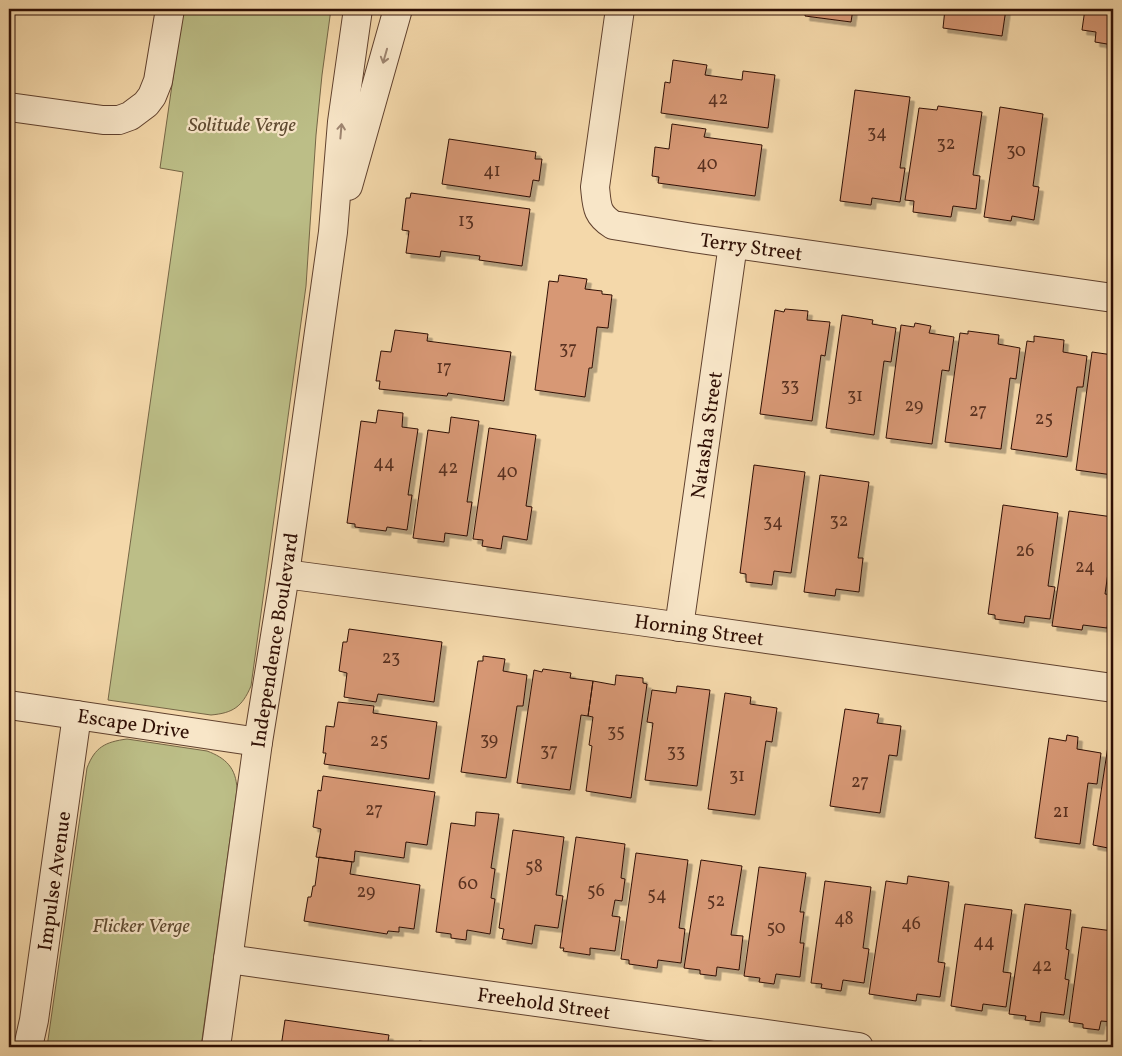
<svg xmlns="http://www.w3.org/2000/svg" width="1122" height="1056" font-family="Vollkorn,serif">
  <defs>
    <filter id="shadow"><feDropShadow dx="4.5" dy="4.5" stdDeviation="0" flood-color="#0004"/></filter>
  </defs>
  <rect width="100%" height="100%" fill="#f4d8aa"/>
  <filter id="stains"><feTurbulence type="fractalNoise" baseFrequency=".004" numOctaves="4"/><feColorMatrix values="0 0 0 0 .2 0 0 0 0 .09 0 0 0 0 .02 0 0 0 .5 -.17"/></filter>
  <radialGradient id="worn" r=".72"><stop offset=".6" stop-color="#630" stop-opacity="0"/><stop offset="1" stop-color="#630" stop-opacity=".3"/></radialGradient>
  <path fill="#bcbe87" stroke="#766646" d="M183,9H331L322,75L316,135L306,286L251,686C242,707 233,713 211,715L108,700L183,172L160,168Z
    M127,739L207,751C226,758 236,768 237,789L201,1047H47L87,768C95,747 105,742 127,739Z"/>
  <path fill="#d79874" stroke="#2f0f04" filter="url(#shadow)" d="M806,9H853L851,22L805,16Z
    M945,9H1006L1002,36L943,28Z
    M1085,9H1113V45L1095,42L1096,32L1082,30Z
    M673,60L707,65L705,75L742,80L743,71L775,75L768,128L661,113L665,82L670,83Z
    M855,90L910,97L900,168H905L900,202L872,198L871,205L840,201Z
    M938,106L982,112L973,175L980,176L976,209L953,206L951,217L913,212L914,201L905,200L919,108L937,110Z
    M1000,107L1043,114L1033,186L1039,187L1034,220L1012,216L1011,221L984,217Z
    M672,124L706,129L704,137L762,145L755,196L658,183L659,177L652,176L655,147L669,149Z
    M449,139L536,152L535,159H542L539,181L533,180L530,197L442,184Z
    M411,193L530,209L522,266L479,260L480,256L441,251L440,257L406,253L409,231L402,230L406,198H410Z
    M559,275L587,279L585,289L602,291V294L612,295L608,328L597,327L592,368H589L585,397L535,390L549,281L558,282Z
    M785,309L808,311L807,320L830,322L825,356L821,355L812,421L760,414L775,310L784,312Z
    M842,315L873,320L872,324L896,328L891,362L884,361L874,435L826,428Z
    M915,323L931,326L929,333L954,337L949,371L942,370L932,444L886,438L901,325L914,327Z
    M395,330L428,334L427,341L511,352L504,401L448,393L447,396L379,389L380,381H376L381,351L391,352Z
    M968,331L999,335L998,344L1020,348L1016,379L1010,378L1001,449L945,442L960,333L968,334Z
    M1034,336L1064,340L1063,352L1087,356L1083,387H1077L1067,457L1011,449L1027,341L1034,342Z
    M1092,352L1113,355V475L1076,470Z
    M378,410L403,413L402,427L418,429L408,495H412L407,530L387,527L386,531L355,527V524L347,523L361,421L376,423Z
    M451,417L479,421L467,502H472L467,536L445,533L444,542L413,538L428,430L449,433Z
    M489,428L536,435L526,506L532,507L527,540L503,536L501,549L482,546L483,540L473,539Z
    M754,465L805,472L791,573L774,571L772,585L746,582V574L740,573Z
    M820,475L869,482L858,558H863L859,592L836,589L835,596L804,592Z
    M1003,505L1058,513L1048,586L1055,587L1050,619L1025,616L1024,623L995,619V615L988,614Z
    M1069,511L1113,517V537L1105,594L1112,595L1107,628L1083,625L1082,630L1052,626Z
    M349,629L442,642L434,702L378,694L376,702L344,697L347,673L339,671L343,642H347Z
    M483,656L505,659L503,671L527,675L523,706H517L506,778L461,772L478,661H483Z
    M543,669L571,673L570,678L593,681L588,716L581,715L570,790L517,783L534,670L542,672Z
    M616,675L643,678V683L647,684L631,798L586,791L592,746L589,745L593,717L588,716L593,681L615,685Z
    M677,686L710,690L697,786L645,780L653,723L647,722L652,690L676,693Z
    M725,693L751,697L750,704L777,708L772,742L766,741L755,815L708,809Z
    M338,702L374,706L373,713L437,722L429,779L324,764L326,753H323L326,726L334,727Z
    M845,709L879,714L877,723L901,726L897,756L889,755L880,813L830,806Z
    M1067,735L1078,737L1077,749L1101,753L1097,784L1088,783L1080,844L1035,838L1049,738L1066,741Z
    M1108,746H1113V849L1093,845Z
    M323,776L435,792L427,845L406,842L404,858L355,851L354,862L316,857L321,829L313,827L318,790L321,791Z
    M476,812L499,814L491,868L495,869L491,898L495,899L490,934L467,930L466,940L451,938V934L436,932L451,823L475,826Z
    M513,830L564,837L556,895L563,896L558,928L535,925L532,944L502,939L504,929L499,928Z
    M576,837L625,844L621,878L625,879L622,901L615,900L612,916L620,917L615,951L590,948V955L563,951L564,948H560Z
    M636,853L688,860L679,928L685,929L681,963L658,960L657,968L629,964V960L621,959Z
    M319,857L352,862L350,874L420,885L414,929L399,927V932L388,931L387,934L304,921L308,897H311L313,886H315Z
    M701,860L742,866L731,935L743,936L739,970L717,967L716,976L700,974V970L684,968Z
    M759,867L806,873L800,912H804L800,943H804L800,977L776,974L774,984L759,982L760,978L744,976Z
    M908,876L949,882L938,962L945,963L940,997L917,994L916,1001L869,994L886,881L907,884Z
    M825,881L871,887L863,948L869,949L864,983L843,980L841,991L821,988L822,984L811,983Z
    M965,904L1012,910L1003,972L1011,973L1006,1007L983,1004L982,1011L951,1006Z
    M1025,904L1071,910L1066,949L1069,950L1065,979L1069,980L1064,1015L1041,1012L1040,1022L1025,1020L1026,1016L1009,1014Z
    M1082,927L1113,931V1022L1101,1021L1099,1030L1083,1028V1024L1069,1022Z
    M285,1020L389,1035L387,1047H281Z
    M419,1041L453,1045V1047H418Z"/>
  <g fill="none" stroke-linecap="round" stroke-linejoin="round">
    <g stroke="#60412e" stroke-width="30">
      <g id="minor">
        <path id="s1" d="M620,9L595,187C597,206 596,214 613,225L693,238L1113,298"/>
        <path d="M9,107L103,120H119L130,116L146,104L152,96L158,81L170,9"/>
        <path id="s2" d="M285,574L639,621L1113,688"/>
        <path id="s3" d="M679,627L733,244"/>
        <path id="s4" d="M9,705L258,742"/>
        <path id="s5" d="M228,959L859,1047"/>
        <path id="s6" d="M28,1047L34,1020L77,715"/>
      </g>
    </g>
    <g stroke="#60412e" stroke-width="30">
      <g id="tertiary">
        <path d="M348,186L398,9"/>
        <path id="s7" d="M216,1047L258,742L285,574L333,232L342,122L358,9"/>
      </g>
    </g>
    <use href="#minor" stroke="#f8e6c8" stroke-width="28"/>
    <use href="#tertiary" stroke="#f8e6c8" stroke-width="28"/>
  </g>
  <defs><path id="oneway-shaft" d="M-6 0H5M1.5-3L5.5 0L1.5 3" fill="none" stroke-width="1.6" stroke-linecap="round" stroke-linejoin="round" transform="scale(1.25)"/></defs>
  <g stroke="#9e8570">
    <use href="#oneway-shaft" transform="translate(385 56) rotate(106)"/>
    <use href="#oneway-shaft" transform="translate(341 131) rotate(-85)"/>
  </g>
  <g text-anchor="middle" stroke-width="4.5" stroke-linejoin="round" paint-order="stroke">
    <g font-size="18" fill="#593120">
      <text x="718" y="104">42</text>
      <text x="877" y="138">34</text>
      <text x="946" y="149">32</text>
      <text x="1016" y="156">30</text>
      <text x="707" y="169">40</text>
      <text x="492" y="176">41</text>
      <text x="466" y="226">13</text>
      <text x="568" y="354">37</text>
      <text x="444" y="373">17</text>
      <text x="790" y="391">33</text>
      <text x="855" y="401">31</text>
      <text x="914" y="411">29</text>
      <text x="978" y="416">27</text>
      <text x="1044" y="424">25</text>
      <text x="384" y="468">44</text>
      <text x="448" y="473">42</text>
      <text x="507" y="477">40</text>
      <text x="839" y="526">32</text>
      <text x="773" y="527">34</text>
      <text x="1025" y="556">26</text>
      <text x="1085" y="572">24</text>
      <text x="391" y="663">23</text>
      <text x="616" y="737">35</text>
      <text x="489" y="745">39</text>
      <text x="379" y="746">25</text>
      <text x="549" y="756">37</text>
      <text x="676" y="757">33</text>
      <text x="737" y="781">31</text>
      <text x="860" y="787">27</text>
      <text x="374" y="815">27</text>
      <text x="1061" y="817">21</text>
      <text x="534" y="872">58</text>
      <text x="468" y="889">60</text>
      <text x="596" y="896">56</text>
      <text x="366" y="897">29</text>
      <text x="657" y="900">54</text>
      <text x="716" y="906">52</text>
      <text x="844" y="924">48</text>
      <text x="911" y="929">46</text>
      <text x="776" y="933">50</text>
      <text x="984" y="947">44</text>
      <text x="1042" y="971">42</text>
    </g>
    <g font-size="20" font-style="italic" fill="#604c32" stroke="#f8e6c8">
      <text x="242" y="131">Solitude Verge</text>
      <text x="141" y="932">Flicker Verge</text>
    </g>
    <g font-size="20" fill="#2f0f04" stroke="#f8e6c8">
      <text dy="7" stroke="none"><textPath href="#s1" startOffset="364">Terry Street</textPath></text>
      <text dy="7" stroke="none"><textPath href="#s3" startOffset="194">Natasha Street</textPath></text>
      <text dy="7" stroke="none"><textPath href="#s2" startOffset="418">Horning Street</textPath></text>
      <text dy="7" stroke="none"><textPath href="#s7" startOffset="411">Independence Boulevard</textPath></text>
      <text dy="7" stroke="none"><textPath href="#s4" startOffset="126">Escape Drive</textPath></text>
      <text dy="7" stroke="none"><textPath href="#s6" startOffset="168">Impulse Avenue</textPath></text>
      <text dy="7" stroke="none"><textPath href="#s5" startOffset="319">Freehold Street</textPath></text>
    </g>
  </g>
  <rect width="1122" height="1056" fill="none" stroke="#f4d8aa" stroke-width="30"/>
  <rect x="10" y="10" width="1102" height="1036" fill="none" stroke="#2f0f04" stroke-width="2.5"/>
  <rect x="15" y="15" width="1092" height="1026" fill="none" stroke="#2f0f04"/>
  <rect width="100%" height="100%" filter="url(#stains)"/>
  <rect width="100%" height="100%" fill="url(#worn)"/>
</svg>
